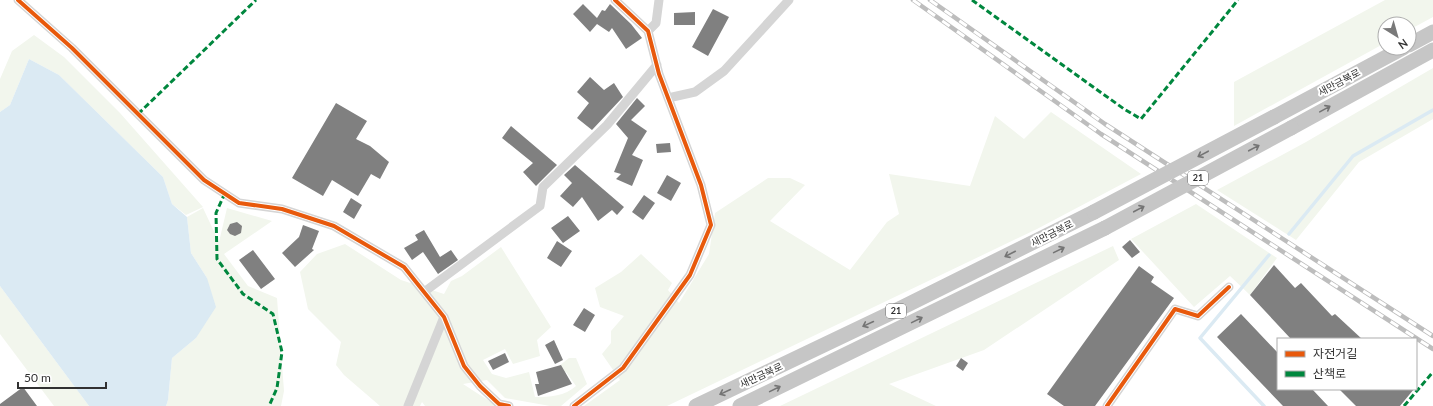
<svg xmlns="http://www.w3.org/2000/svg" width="1433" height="406" font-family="Lato,'Noto Sans KR',sans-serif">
  <rect width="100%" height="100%" fill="#fff"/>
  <path fill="#f2f6ed" d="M1385,0H1433V17L1409,30V24H1385V43L1234,126V82Z
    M34,35L64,57L120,113L203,207L186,215L172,204L163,177L59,75L29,59L10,105L0,112V79L12,51Z
    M1433,68V119L1359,162L1296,240L1217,190L1306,142Z
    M1051,112L1141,174L1037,229L667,406H584L620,380L602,354L611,343V331L624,316L600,307L595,288L621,272L641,254L672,283L668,290L679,303L709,254L715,213L768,178H790L805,185L770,221L850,270L887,222L899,214L889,174L970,186L995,116L1024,139Z
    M1196,204L1277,258L1250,295L1230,276L1194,307L1131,239Z
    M203,208L219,242L227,208L272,221L224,254L248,286L277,298L284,391L281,406H166L168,400L172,358L196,338L207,278L191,253L187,217Z
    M345,244L401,280L444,294L451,281L462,276L501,247L551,327L537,340L540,356L513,364L505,349L483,360L492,374L506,378L529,372L535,397C550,397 565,396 576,386L566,372L561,375L559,366L569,358H576L587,384L561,406H550L505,398L487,380L463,384L497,406H425L422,402L420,406H380L344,375L336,365L341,342L308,309L300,272L317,254Z
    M1113,246L1119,260L984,350L889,384L936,406H780Z
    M0,286L89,406H54L0,334Z"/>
  <path fill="#dbeaf3" d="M29,59L59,75L163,177L172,204L187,217L191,253L207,278L216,307L196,338L172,358L168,400L166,406H89L0,286V112L10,105Z"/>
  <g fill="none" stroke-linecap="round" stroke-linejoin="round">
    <path stroke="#dbeaf3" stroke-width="3.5" d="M1289,234L1353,156L1433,110
      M1264,406L1200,338L1269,255"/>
  </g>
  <path fill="#808080" d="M583,4L597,18L602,10L605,11L610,4L631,24L642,38L626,49L612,28L609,32L597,24L590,32L573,14Z
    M713,9L729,17L708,56L692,47Z
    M695,12V25H674V13Z
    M590,77L604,90L614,83L623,97L592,130L577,118L589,103L577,92Z
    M637,98L645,106L631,120L647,131L632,155L643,160L632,186L616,179L621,174L614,172L628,138L616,124Z
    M336,103L367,121L356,139L370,146L389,162L380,179L371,174L358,196L332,180L323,196L292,178Z
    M511,126L557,165L536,186L523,172L533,163L502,138Z
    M670,143L671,152L657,153L656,144Z
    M575,165L624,207L617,215L612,210L598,221L582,197L573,207L560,196L572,183L564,175Z
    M667,175L681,183L671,201L657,193Z
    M644,195L655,203L643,220L632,212Z
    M351,198L362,205L354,219L343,212Z
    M568,216L580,231L563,243L551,228Z
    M237,222L242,226L241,233L235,236L230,234L227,230L230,224Z
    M303,225L319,231L312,249L314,250L295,267L282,253L299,237Z
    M424,230L440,257L451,250L458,260L438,274L423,252L412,260L404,248L418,240L415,235Z
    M1130,240L1140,252L1132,258L1122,247Z
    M557,241L572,251L561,267L547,258Z
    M253,250L275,279L261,289L239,260Z
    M1274,265L1295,288L1301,283L1332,316L1335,314L1362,339H1291L1250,295Z
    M1139,266L1154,277L1151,282L1174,298L1095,406H1064L1047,394Z
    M584,308L595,315L585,332L573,325Z
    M1241,314L1278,353V389H1312L1328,406H1283L1217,337Z
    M554,340L563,360L555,364L545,345Z
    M505,353L509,362L493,370L488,361Z
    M961,358L968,363L963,371L956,366Z
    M561,365L572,384L538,396L535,384H539L536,372Z
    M23,387L37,406H0V404Z
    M1339,389H1414L1400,406H1356Z"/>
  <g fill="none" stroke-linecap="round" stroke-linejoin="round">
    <path stroke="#d5d5d5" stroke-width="9" d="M18,0L72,48L204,180L239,203L282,209L334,226L404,267L444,317L464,366L480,386L499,404L509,406
      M648,31L656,23L659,0
      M668,98L695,92L724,71L789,0
      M424,292L540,206L543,187L607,125L657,65
      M408,406L444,317
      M574,406L623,368L690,275L711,225L701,185L659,74L648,31L615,0
      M1107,406L1175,309L1198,316L1229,287"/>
    <path stroke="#c6c6c6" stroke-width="15" d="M1409,45L1433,32
      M1274,117L1403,48
      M1291,128L1433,50
      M696,406L893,312L1094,212
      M740,406L1105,228"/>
    <g stroke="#bdbdbd" stroke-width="4.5">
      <path id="rail" d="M913,0L1101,134L1433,349
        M930,0L1105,124L1433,336"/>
    </g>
    <use href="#rail" stroke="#fff" stroke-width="3" stroke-dasharray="9" stroke-linecap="butt"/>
    <path stroke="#c6c6c6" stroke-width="15" d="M1094,212L1274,117
      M1105,228L1291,128"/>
    <path stroke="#00873e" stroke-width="3" stroke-dasharray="6 3" stroke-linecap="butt" d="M972,0L1124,109L1141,119L1238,0
      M138,114L256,0
      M225,193L216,213L217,259L243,294L273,314L282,352L277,388L269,406
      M1404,406L1433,372"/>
    <g stroke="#fff" stroke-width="6">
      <path id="cycleway" d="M18,0L72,48L204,180L239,203L282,209L334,226L404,267L444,317L464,366L480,386L499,404L509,406
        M574,406L623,368L690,275L711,225L701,185L659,74L648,31L615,0
        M1107,406L1175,309L1198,316L1229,287"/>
    </g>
    <use href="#cycleway" stroke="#e8590c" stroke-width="4"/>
  </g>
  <defs><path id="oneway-shaft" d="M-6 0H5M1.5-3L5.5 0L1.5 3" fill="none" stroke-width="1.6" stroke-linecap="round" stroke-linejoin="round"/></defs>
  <g stroke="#747474">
    <use href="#oneway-shaft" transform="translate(1325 109) rotate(-29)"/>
    <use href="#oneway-shaft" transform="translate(1254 148) rotate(-28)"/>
    <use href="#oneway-shaft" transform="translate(1203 154) rotate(152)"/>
    <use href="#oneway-shaft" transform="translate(1139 209) rotate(-28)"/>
    <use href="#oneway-shaft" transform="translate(1059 250) rotate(-26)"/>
    <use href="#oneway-shaft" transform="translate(1010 254) rotate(153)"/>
    <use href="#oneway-shaft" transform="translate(917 320) rotate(-26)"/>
    <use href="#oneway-shaft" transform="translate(868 324) rotate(155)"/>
    <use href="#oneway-shaft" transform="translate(775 389) rotate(-26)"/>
    <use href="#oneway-shaft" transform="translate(725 392) rotate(155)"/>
  </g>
  <g text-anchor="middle" stroke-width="4" stroke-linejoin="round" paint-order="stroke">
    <g fill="#fff" stroke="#6f6f6f" stroke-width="1">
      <rect x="1188" y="171" width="20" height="14" rx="3"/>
      <rect x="886" y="304" width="20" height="14" rx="3"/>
    </g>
    <g font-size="9" font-weight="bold" fill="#313131">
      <text x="1198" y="181">21</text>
      <text x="896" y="314">21</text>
    </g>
    <g font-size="10" fill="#313131" stroke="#fff">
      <text transform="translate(1339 82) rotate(-28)" y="4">새만금북로</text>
      <text transform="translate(1052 233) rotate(-27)" y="4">새만금북로</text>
      <text transform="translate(761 375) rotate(-25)" y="4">새만금북로</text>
    </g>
  </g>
  <rect x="1277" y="338" width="140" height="52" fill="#ffffff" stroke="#adadad"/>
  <rect x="1285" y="351" width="20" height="6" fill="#e8590c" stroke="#adadad"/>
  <text x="1313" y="358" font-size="12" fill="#313131">자전거길</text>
  <rect x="1285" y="371" width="20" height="6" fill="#00873e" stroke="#adadad"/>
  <text x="1313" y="378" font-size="12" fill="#313131">산책로</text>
  <g transform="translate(1397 36) rotate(143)"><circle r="19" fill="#ffffff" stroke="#adadad"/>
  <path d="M0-3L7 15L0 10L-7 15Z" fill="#797979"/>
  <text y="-6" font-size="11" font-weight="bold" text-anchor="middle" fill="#313131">N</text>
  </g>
  <path d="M18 382v6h88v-6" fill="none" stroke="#313131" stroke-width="2"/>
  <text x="24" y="382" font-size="12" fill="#313131" stroke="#ffffff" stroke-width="3" paint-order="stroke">50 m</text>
</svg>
